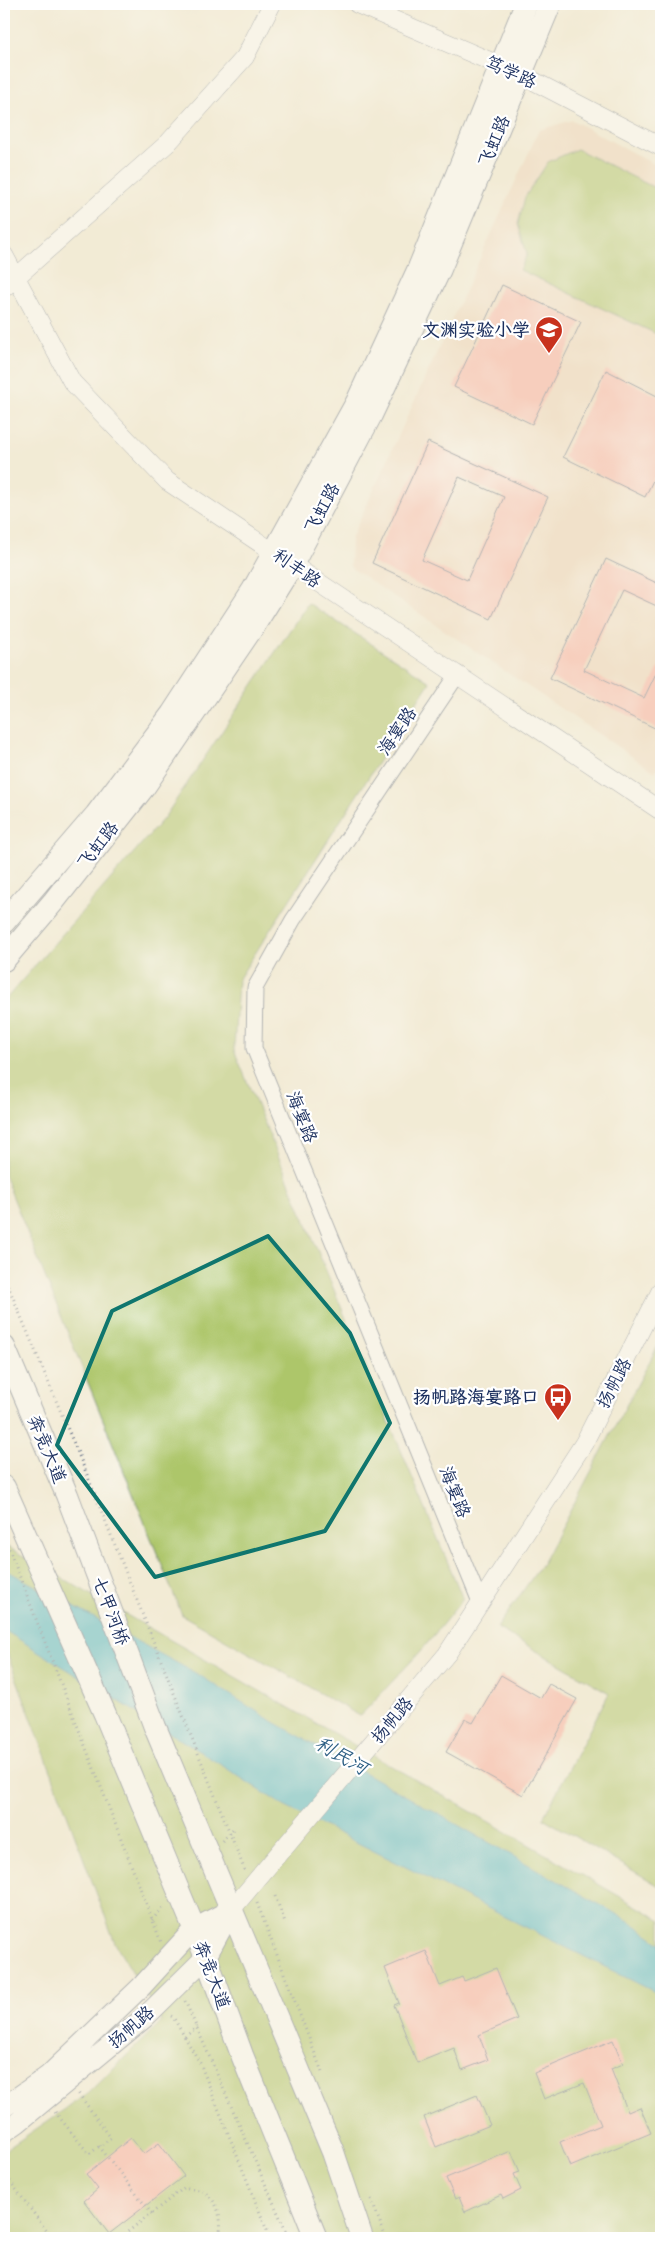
<svg xmlns="http://www.w3.org/2000/svg" width="665" height="2242" font-family="'Comic Neue','LXGW WenKai TC',sans-serif">
  <rect width="100%" height="100%" fill="#fff"/>
  <filter id="ink" filterUnits="userSpaceOnUse"><feTurbulence type="fractalNoise" baseFrequency=".02" numOctaves="2"/><feDisplacementMap in="SourceGraphic" scale="10" xChannelSelector="R" yChannelSelector="G"/><feConvolveMatrix kernelMatrix="1 2 1 2 8 2 1 2 1" color-interpolation-filters="sRGB"/></filter>
  <filter id="wash" filterUnits="userSpaceOnUse"><feTurbulence type="fractalNoise" baseFrequency=".0096" numOctaves="4" result="noise"/><feDisplacementMap in="SourceGraphic" scale="20" xChannelSelector="R" yChannelSelector="G"/><feGaussianBlur stdDeviation="1.12" result="paint"/><feColorMatrix in="noise" values="0 0 0 0 0 0 0 0 0 0 0 0 0 0 0 0 0 1.4 0 .05"/><feComposite in="paint" operator="in"/></filter>
  <g filter="url(#wash)">
    <rect width="100%" height="100%" fill="#f2ebd5"/>
    <path fill="#efd6bc" d="M572,120L661,168V761L655,772L350,567L351,539L539,130Z"/>
    <path fill="#adc66b" stroke="#647a64" d="M577,149L661,191V336L520,270L527,254L518,224L525,197L548,162Z
      M308,603L430,682L238,980L234,1050L463,1599L421,1651L360,1716L182,1615L4,1175V1001L164,818Z
      M661,1340V1887L543,1818L609,1693L497,1628L543,1562Z
      M4,1545L661,1920V2238H4V2151L87,2094L162,2021L115,1943L4,1645Z"/>
    <path fill="#4eb8cb" stroke="#347494" d="M4,1569L199,1675L267,1718L629,1921L661,1943V1995L284,1806L226,1768L4,1630Z"/>
    <g id="blocks">
      <path fill="#fcaca0" fill-rule="evenodd" d="M502,285L581,322L532,424L454,387Z
        M606,370L661,398V464L645,497L563,457Z
        M428,442L548,497L491,619L372,563ZM459,477L504,497L467,580L422,560Z
        M606,559L661,585V608L622,590L584,670L644,698L661,663V731L550,678Z
        M501,1675L541,1698L549,1684L577,1699L523,1795L446,1752L465,1719L473,1723Z
        M426,1951L440,1986L462,1977L464,1981L496,1968L517,2019L479,2035L488,2060L462,2070L454,2048L417,2063L394,2005L399,2003L385,1968Z
        M613,2040L623,2064L611,2069L628,2112L640,2107L651,2133L570,2167L560,2142L601,2125L584,2083L544,2099L534,2073Z
        M477,2095L490,2125L436,2147L424,2117Z
        M131,2138L144,2154L159,2143L184,2176L109,2234L84,2201L98,2189L86,2174Z
        M511,2151L520,2172L514,2174L521,2190L503,2199L501,2195L465,2212L459,2197L455,2199L446,2178Z"/>
    </g>
  </g>
  <g filter="url(#ink)">
    <use href="#blocks" fill-opacity="0" stroke="#667188" stroke-width="1"/>
    <g fill="none" stroke-linecap="round" stroke-linejoin="round">
      <g stroke="#667188" stroke-width="17">
        <path id="minor" d="M458,674L293,920L255,988L254,1048L480,1602"/>
      </g>
      <g stroke="#667188" stroke-width="19">
        <path id="tertiary" d="M357,4L522,75L661,147
          M4,255L72,382L167,481L661,811
          M4,288L168,143L245,57L272,4
          M232,1909L447,1654L584,1443L661,1290"/>
      </g>
      <g stroke="#667188" stroke-width="22">
        <path id="secondary" d="M4,2107L48,2076L141,1987L194,1929L232,1909
          M4,2132L17,2123L144,2018L206,1957L232,1909"/>
      </g>
      <g stroke="#667188" stroke-width="24">
        <path id="primary" d="M4,922L96,815L172,714L253,590L357,402L419,268L526,4
          M4,960L54,901L144,787L255,624L292,565L371,415L440,269L550,4
          M4,1347L67,1495L155,1727L333,2152L362,2238
          M4,1487L105,1714L206,1957L242,2055L316,2238"/>
      </g>
      <path stroke="#667188" stroke-width="3" stroke-dasharray="1 4" stroke-linecap="butt" d="M4,1276L85,1470L245,1871
        M7,1544L161,1942
        M222,1841L233,1829
        M275,1896L285,1922
        M257,1903L322,2072
        M152,1920L165,1905
        M185,2001L289,2238
        M171,2016L173,2017L200,2063L270,2238
        M185,2037L197,2027
        M55,2112L89,2154L111,2138L78,2093
        M99,2146L152,2214
        M4,2173L52,2238
        M371,2199L386,2238
        M120,2238L185,2187C190,2189 197,2189 202,2191C219,2200 223,2221 219,2238"/>
      <use href="#minor" stroke="#fff" stroke-width="15"/>
      <use href="#tertiary" stroke="#fff" stroke-width="18"/>
      <use href="#secondary" stroke="#fff" stroke-width="20"/>
      <use href="#primary" stroke="#fff" stroke-width="22"/>
    </g>
  </g>
  <path d="M0 0H665V2242H0ZM268,1236L350,1333L390,1423L325,1531L155,1577L57,1445L112,1311Z" fill="#f2ebd5" fill-opacity=".55" fill-rule="evenodd"/>
  <path fill="none" stroke="#0f766e" stroke-width="4" stroke-linejoin="round" d="M268,1236L350,1333L390,1423L325,1531L155,1577L57,1445L112,1311Z"/>
  <defs>
    <g id="school-pin" transform="scale(1.4375)"><path d="M0 17L-7.5 6A9.5 9.5 0 1 1 7.5 6Z" fill="#c8321e" stroke="#fff"/><path d="M0-5L7-2L0 1L-7-2ZM-4 1L0 2.5L4 1V4Q0 6-4 4Z" fill="#fff"/></g>
    <g id="bus-pin" transform="scale(1.4375)"><path d="M0 17L-7.5 6A9.5 9.5 0 1 1 7.5 6Z" fill="#c8321e" stroke="#fff"/><path d="M-5-6H5V4H4V6H2V4H-2V6H-4V4H-5ZM-3.5-4V0h7V-4ZM-3.5 1.2v1.5H-2V1.2ZM2 1.2v1.5H3.5V1.2Z" fill="#fff"/></g>
  </defs>
  <g fill-rule="evenodd">
    <use href="#school-pin" x="549" y="330"/>
    <use href="#bus-pin" x="558" y="1397"/>
  </g>
  <g text-anchor="middle" stroke-width="4.5" stroke-linejoin="round" paint-order="stroke">
    <g font-size="18" fill="#1b2f5e" stroke="#fff">
      <text transform="translate(511 72) rotate(24)" y="6">笃学路</text>
      <text transform="translate(494 141) rotate(-67)" y="6">飞虹路</text>
      <text transform="translate(322 508) rotate(-62)" y="6">飞虹路</text>
      <text transform="translate(297 568) rotate(35)" y="6">利丰路</text>
      <text transform="translate(397 731) rotate(-56)" y="6">海宴路</text>
      <text transform="translate(98 845) rotate(-52)" y="6">飞虹路</text>
      <text transform="translate(302 1117) rotate(68)" y="6">海宴路</text>
      <text transform="translate(614 1383) rotate(-63)" y="6">扬帆路</text>
      <text transform="translate(47 1449) rotate(67)" y="6">奔竞大道</text>
      <text transform="translate(455 1492) rotate(68)" y="6">海宴路</text>
      <text transform="translate(111 1611) rotate(69)" y="6">七甲河桥</text>
      <text transform="translate(392 1720) rotate(-50)" y="6">扬帆路</text>
      <text transform="translate(212 1975) rotate(69)" y="6">奔竞大道</text>
      <text transform="translate(131 2027) rotate(-41)" y="6">扬帆路</text>
    </g>
    <g font-size="18" font-weight="bold" fill="#1b2f5e" stroke="#fff" text-anchor="end">
      <text x="530" y="336">文渊实验小学</text>
      <text x="539" y="1403">扬帆路海宴路口</text>
    </g>
    <g font-size="19" font-style="italic" fill="#2d5f84" stroke="#fff">
      <text transform="translate(342 1755) rotate(30)" y="7">利民河</text>
    </g>
  </g>
  <rect width="665" height="2242" fill="none" stroke="#fff" stroke-width="20"/>
</svg>
